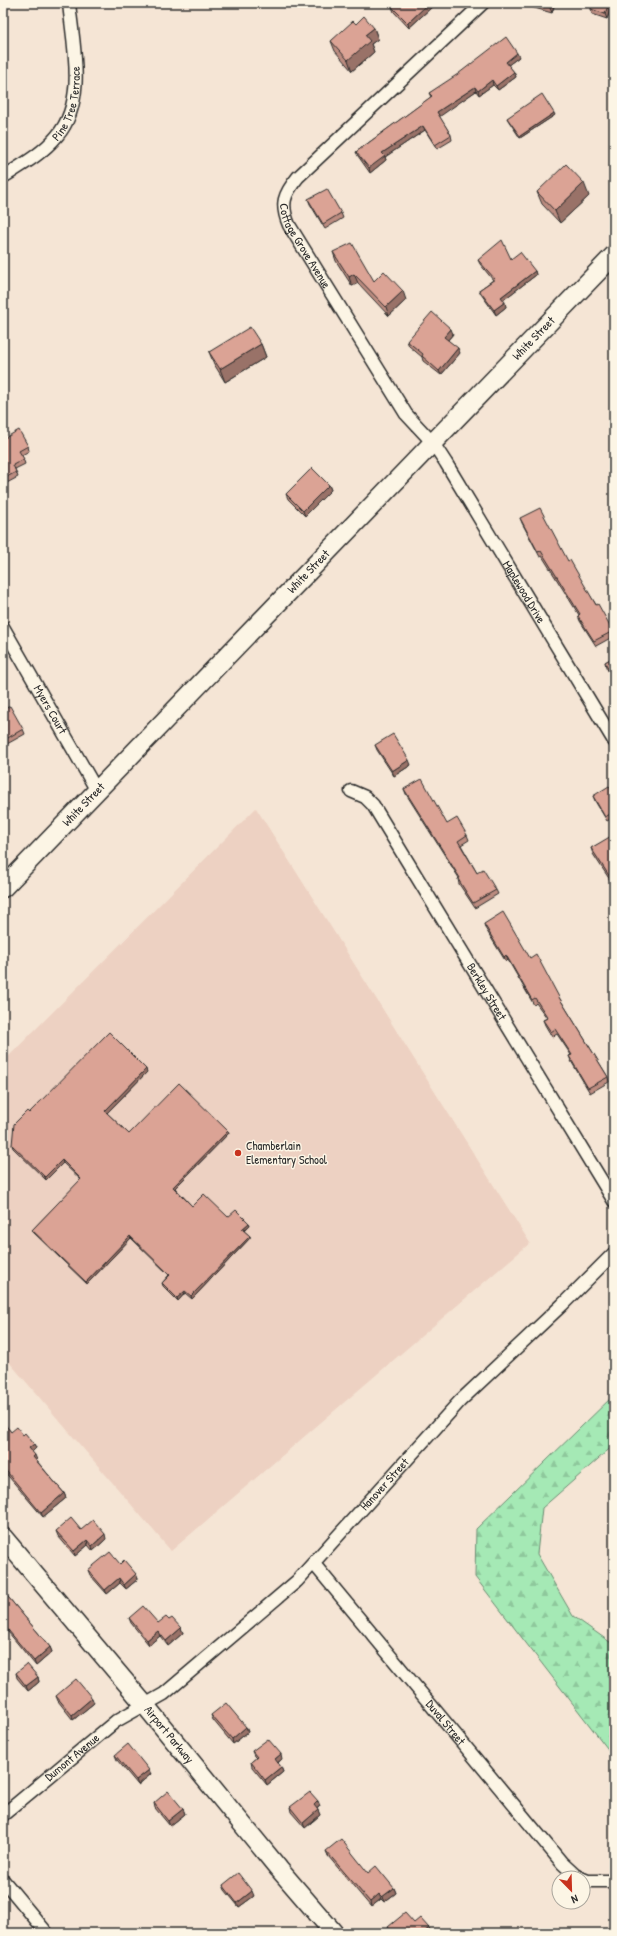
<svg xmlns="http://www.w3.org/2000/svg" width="617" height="1936" font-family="'Patrick Hand',sans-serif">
  <defs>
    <pattern id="forest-firs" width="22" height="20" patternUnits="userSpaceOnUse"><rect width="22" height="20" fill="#a5e9b5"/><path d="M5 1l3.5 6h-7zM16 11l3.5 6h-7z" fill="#8ec89c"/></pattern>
  </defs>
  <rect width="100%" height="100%" fill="#f5e5d5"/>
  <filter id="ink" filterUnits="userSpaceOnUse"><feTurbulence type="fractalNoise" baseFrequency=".025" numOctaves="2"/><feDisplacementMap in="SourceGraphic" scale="8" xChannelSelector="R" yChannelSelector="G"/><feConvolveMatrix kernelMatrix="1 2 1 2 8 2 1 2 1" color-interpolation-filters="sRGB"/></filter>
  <g filter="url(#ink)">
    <path fill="#edd1c2" d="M256,808L530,1243L171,1551L3,1355V1062Z"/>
    <path fill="url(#forest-firs)" stroke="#688a70" d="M614,1395V1445L542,1508L537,1554L573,1616L614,1645V1757L475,1577L476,1529Z"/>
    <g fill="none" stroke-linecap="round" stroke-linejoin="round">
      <g stroke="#2b2b2b" stroke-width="15">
        <g id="street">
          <path id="s1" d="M483,3L298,177C284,194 280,204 289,225L406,414L433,443L446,463L614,741"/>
          <path id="s2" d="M3,177C22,165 42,154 57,136C87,101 73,45 69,3"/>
          <path id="s3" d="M3,627L97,791"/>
          <path id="s4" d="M351,791L365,797L373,805L614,1201"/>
          <path id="s5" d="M314,1564L562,1863L575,1875L581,1878"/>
          <path id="s6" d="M3,1815L116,1721L164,1694L297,1581L460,1401L562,1305L614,1253"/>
          <path d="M583,1879L588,1881H614"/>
          <path d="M3,1880L47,1933"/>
        </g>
      </g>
      <g stroke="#2b2b2b" stroke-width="21">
        <g id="secondary">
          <path id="s7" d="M3,888L614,255"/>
          <path id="s8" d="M3,1537L144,1704L279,1869L334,1933"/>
        </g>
      </g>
      <use href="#street" stroke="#fcf5e5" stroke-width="12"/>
      <use href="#secondary" stroke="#fcf5e5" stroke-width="18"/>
    </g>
    <path fill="#bc8c80" stroke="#2b2b2b" d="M397,3H433L434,5L409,28L394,12L392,7Z
      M529,3H555L552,13L531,7Z
      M593,3H613L607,19L592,14L591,9Z
      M356,24L374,28L378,39L371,44L374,52L352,71L335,51L331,41Z
      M519,57L508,65L514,72L516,77L498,90L493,85L479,95L476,91L439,116L451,135L452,140L437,149L425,130L385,157L386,160L370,173L358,156L356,152L431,97L429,93Z
      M555,115L520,138L508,120L507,118Z
      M537,192L589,196L560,223L542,204Z
      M308,199L341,213L343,218L325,229L310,204Z
      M333,252L374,281L406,300L389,316L358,283L352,286L336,261Z
      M511,259L535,271L536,275L503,300L506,307L496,315L481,294L479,290L493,280L480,264L478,260Z
      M453,334L448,340L460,353L441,375L423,361L422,357L409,346L407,341Z
      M261,344L266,357L225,382L214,364L209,352Z
      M3,439L28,446L29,451L22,455L25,464L15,469L18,477L3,485V454L4,453L3,452Z
      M329,485L331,490L305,516L288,499L286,494Z
      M520,518L568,561L613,631L614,636L596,646L580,621L578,616L579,615L542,556L540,557L522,523Z
      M614,657V681L606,667L605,662Z
      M3,710L23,729L25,734L7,744L3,736Z
      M375,745L411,765L394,776L377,750Z
      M404,789L447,824L467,835L469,840L461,845L477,873L496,890L498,894L475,908L459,884L458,879L459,878L406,794Z
      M614,794V817L607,821L595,801L593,796Z
      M614,836V882L612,883L593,854L591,848Z
      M484,924L530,958L560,999L608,1077L609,1082L590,1093L571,1061L569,1056L571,1055L557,1034L552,1037L545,1025L543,1020L547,1018L536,1003L534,1005L508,960L506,962L485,928Z
      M147,1072L107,1113L129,1134L228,1131L229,1133L175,1188L192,1206L228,1217L249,1223L250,1225L244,1231L250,1236V1238L192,1299L185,1293L178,1301L163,1286L162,1283L169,1275L131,1238L87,1284L33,1232L32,1230L81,1180L63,1163L46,1180L13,1148L12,1145L29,1113Z
      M3,1422L11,1432L23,1435L34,1444L36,1448L32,1452L37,1460H36L64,1493L66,1498L43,1517L3,1470Z
      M81,1530L106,1539L93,1551L88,1545L75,1556L58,1536L56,1531Z
      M120,1564L136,1574L138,1579L126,1589L120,1583L107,1594L90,1575L88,1570Z
      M3,1591L50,1647L52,1652L36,1666L4,1627L3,1628Z
      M129,1618L158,1623L169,1620L181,1628L183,1633L168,1646L160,1636L149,1645L131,1623Z
      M16,1673L38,1677L39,1682L28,1691L17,1678Z
      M56,1696L94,1703L73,1720L58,1701Z
      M211,1715L246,1727L248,1732L233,1744L213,1720Z
      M252,1751L282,1759L278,1763L281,1767L283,1772L267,1785L252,1767L251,1762L256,1758L254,1756Z
      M115,1755L151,1774L138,1785L117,1760Z
      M154,1803L183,1809L185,1814L170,1826L155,1808Z
      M320,1806L317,1809L320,1815L305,1828L291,1812L290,1807Z
      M326,1851L368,1873L394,1888L396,1893L384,1902L381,1899L371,1907L328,1856Z
      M223,1885L254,1896L239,1907L225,1890Z
      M388,1927L429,1928L431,1933H391Z"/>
    <path fill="#997268" stroke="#2b2b2b" d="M429,3H433L434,5L409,28L408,23Z
      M548,3H555L552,13Z
      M609,3H613L607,19L605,14Z
      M374,28L378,39L371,44L374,52L352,71L348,60L365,35Z
      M517,53L519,57L507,66L506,62Z
      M514,72L516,77L498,90L496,86Z
      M492,80L493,85L479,95L478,91Z
      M475,87L476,91L439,117L437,112Z
      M554,113L555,115L520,138V136Z
      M423,126L425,130L385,157L386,160L370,173L369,168L382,153Z
      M584,183L589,196L560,223L555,211Z
      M535,271L536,275L502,301L501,297Z
      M354,274L358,283L352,286L349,277Z
      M403,291L406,300L389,316L386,307Z
      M505,302L506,307L496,315L494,310Z
      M451,329L453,334L446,342L444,337Z
      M261,344L266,357L225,382L220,369Z
      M458,348L460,353L441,375L439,371Z
      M329,485L331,490L305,516L303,511Z
      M409,760L411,765L394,776L392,771Z
      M614,875V882L612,883L610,877Z
      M506,955L508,960L506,962L504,957Z
      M146,1069L147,1072L106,1114L105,1111Z
      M228,1131L229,1133L174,1189L173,1187Z
      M62,1160L63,1163L46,1180L45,1177Z
      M249,1223L250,1225L243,1231L242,1229Z
      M130,1236L131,1238L87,1284L86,1282Z
      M250,1236V1238L192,1299L191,1296Z
      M185,1291V1293L178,1301L177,1298Z
      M34,1444L36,1448L31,1453L29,1448Z
      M35,1455L37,1460L34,1462L33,1457Z
      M64,1493L66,1498L43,1517L41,1513Z
      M105,1534L106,1539L93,1551L92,1546Z
      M87,1540L88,1545L75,1556L74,1551Z
      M136,1574L138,1579L126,1589L124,1585Z
      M119,1578L120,1583L107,1594L105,1590Z
      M181,1628L183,1633L168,1646L166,1641Z
      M158,1631L160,1636L149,1645L147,1640Z
      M50,1647L52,1652L36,1666L34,1661Z
      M38,1677L39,1682L28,1691L26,1686Z
      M92,1698L94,1703L73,1720L72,1715Z
      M246,1727L248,1732L233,1744L232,1739Z
      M281,1754L282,1759L276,1764L275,1759Z
      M281,1767L283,1772L267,1785L265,1780Z
      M149,1770L151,1774L138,1785L136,1780Z
      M318,1801L320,1806L315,1810L314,1805Z
      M183,1809L185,1814L170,1826L168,1821Z
      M318,1810L320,1815L305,1828L303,1823Z
      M394,1888L396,1893L384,1902L382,1897Z
      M252,1891L254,1896L239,1907L237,1903Z
      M379,1894L381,1899L371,1907L370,1902Z
      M429,1928L431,1933H423Z"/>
    <path fill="#dba395" stroke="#2b2b2b" d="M397,3H429L408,23L392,7Z
      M593,3H609L605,14L591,9Z
      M364,16L374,28L365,35L370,41L348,60L331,41L353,21L356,24Z
      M506,37L517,53L506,62L514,72L496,86L492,80L478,91L475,87L437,112L451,135L435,145L423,126L382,153L385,156L369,168L356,152L432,96L429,93L458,74Z
      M542,94L554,113L520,136L507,118Z
      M566,164L584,183L555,211L537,192Z
      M327,189L341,213L323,224L308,199Z
      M502,240L511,259L520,252L535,271L501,297L505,302L494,310L479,290L495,279L478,260Z
      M352,243L374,281L384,271L403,291L386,307L354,274L349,277L333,252Z
      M432,312L451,329L444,337L458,348L439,371L422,356L423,354L407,341Z
      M250,327L261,344L220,369L209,352Z
      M19,430L28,446L19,451L24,459L13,465L16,472L3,479V454L4,453L3,451V439Z
      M312,468L329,485L303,511L286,494Z
      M540,508L568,561L570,560L596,605L598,604L613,631L594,641L578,616L580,614L541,551L538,552L520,518Z
      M614,657V680L605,662Z
      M10,706L23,729L6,739L3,734V710Z
      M393,734L409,760L392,771L375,745Z
      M422,779L447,824L457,818L467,835L458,841L477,873L483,869L496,890L473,903L458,879L460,878L404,789Z
      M609,786L614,794V812L605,817L593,796Z
      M613,835L614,836V875L610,877L591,848Z
      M503,912L530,958L536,954L560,999L608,1077L588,1088L569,1056L572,1055L555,1029L551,1032L543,1020L548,1018L535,998L532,1000L506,955L504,957L484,924Z
      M109,1032L146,1069L105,1111L129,1134L179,1083L228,1131L173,1187L192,1206L204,1194L228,1217L236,1210L249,1223L242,1229L250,1236L191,1296L185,1291L177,1298L162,1283L170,1275L130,1236L86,1282L32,1230L81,1179L62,1160L45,1177L12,1145L14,1124L27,1111L29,1113Z
      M3,1422L11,1432L17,1427L23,1435L25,1433L34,1444L29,1448L35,1455L33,1457L64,1493L41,1513L3,1467Z
      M71,1518L81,1530L93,1520L105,1534L92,1546L87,1540L74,1551L56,1531Z
      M110,1552L120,1564L124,1560L136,1574L124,1585L119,1578L105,1590L88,1570Z
      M3,1591L50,1647L34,1661L3,1624Z
      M143,1606L158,1623L166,1617L169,1620L172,1618L181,1628L166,1641L158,1631L147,1640L129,1618Z
      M27,1664L38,1677L26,1686L16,1673Z
      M76,1679L92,1698L72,1715L56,1696Z
      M226,1703L246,1727L232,1739L211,1715Z
      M268,1739L281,1754L275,1759L281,1767L265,1780L251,1762L257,1757L252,1751Z
      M128,1744L149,1770L136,1780L115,1755Z
      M168,1791L183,1809L168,1821L154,1803Z
      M310,1792L318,1801L314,1805L318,1810L303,1823L290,1807Z
      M341,1839L368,1873L376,1866L394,1888L382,1897L379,1894L370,1902L326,1851Z
      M238,1873L252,1891L237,1903L223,1885Z
      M405,1913L414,1923L420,1918L429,1928L423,1933H393L388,1927Z"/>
  </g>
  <circle fill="#c8321e" stroke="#fcf5e5" stroke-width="1.5" cx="238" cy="1153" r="4"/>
  <g text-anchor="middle" stroke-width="3" stroke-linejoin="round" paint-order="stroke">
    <g font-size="12" fill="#2b2b2b" stroke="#fcf5e5">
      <text dy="4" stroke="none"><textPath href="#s2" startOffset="103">Pine Tree Terrace</textPath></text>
      <text dy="4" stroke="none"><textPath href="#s1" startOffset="332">Cottage Grove Avenue</textPath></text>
      <text dy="4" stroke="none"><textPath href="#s7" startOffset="764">White Street</textPath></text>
      <text dy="4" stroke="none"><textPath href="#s7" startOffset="440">White Street</textPath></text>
      <text dy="4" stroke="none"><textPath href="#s1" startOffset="743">Maplewood Drive</textPath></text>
      <text dy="4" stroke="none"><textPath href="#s3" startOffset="95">Myers Court</textPath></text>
      <text dy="4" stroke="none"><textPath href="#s7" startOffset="116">White Street</textPath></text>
      <text dy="4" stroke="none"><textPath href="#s4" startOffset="245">Berkley Street</textPath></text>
      <text dy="4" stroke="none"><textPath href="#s6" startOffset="507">Hanover Street</textPath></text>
      <text dy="4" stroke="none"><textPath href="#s5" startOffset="206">Duval Street</textPath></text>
      <text dy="4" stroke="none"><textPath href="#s8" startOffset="258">Airport Parkway</textPath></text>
      <text dy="4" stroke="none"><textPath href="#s6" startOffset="90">Dumont Avenue</textPath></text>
    </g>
    <g font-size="12" fill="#2b2b2b" stroke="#fcf5e5" text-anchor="start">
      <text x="246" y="1150">Chamberlain<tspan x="246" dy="14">Elementary School</tspan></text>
    </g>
  </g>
  <rect width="617" height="1936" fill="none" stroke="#fcf5e5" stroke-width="16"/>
  <rect x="8" y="8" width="601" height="1920" fill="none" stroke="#2b2b2b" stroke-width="1.5" filter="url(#ink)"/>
  <g transform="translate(571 1890) rotate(157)"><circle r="19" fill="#fcf5e5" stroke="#a8a49b"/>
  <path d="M0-3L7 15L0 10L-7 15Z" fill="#c8321e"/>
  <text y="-6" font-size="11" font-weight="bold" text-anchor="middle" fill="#2b2b2b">N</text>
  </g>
</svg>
